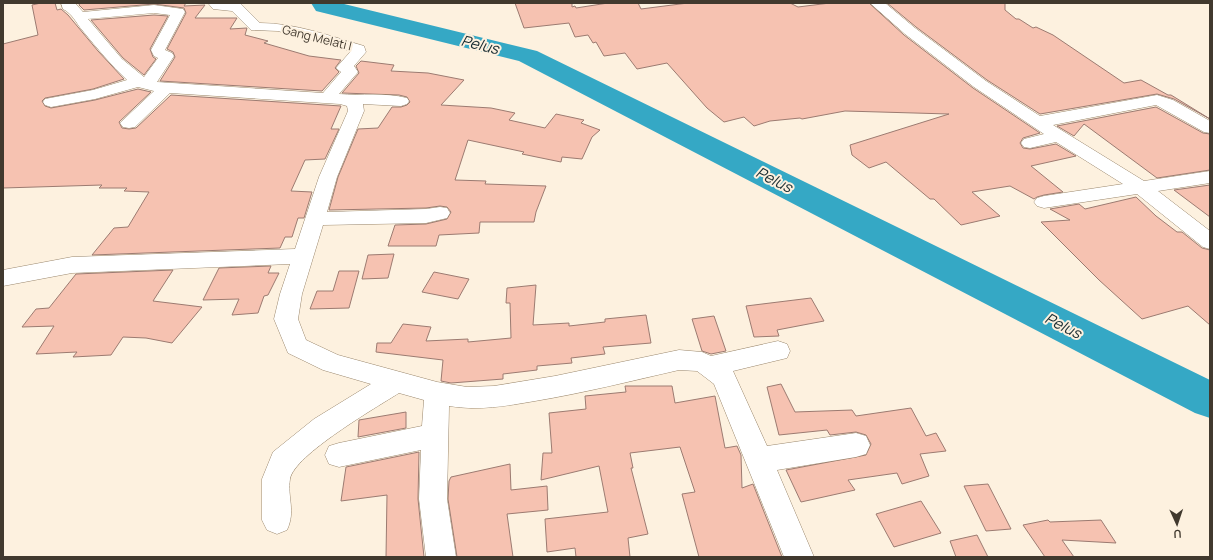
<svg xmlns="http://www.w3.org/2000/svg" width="1213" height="560" font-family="Manrope,sans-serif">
  <rect width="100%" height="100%" fill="#fdf1df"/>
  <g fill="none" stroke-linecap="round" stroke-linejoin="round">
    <path fill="#35a8c5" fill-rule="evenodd" d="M311,3H340L537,51L1210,380V418L1195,413L519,61L316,11Z"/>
  </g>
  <path fill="#f6c2b1" stroke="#9c7b71" d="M41,3H55L57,10L61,9L68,15L98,51L124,79L93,89L45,98L42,101L45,106L51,108L95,100L138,89L151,92L119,122L122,128L129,129L136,128L171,95L341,106L331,129H339L325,159L305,160L291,191L312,192L304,218H298L292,237H285L280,248L92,255L114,228L128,227L149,192L124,191L127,188H99L102,185L3,188V44L38,35L32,5Z
    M80,3H186L184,6L205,5L195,18H237L230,29L247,28L245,35L268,41L264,43L309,56L341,60L335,68L339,72L322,91L160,81L175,57L173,52L167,49L186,13L184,8L154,4L84,10L79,5Z
    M515,3H572V7L575,6L576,8L608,3H638L641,9L688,3H790L798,7L830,3H869L904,35L973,88L1040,133L1023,138L1020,143L1023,148L1030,149L1056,144L1076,156L1031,166L1063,192L1044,195L1037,197L1034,199L1010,186L972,192L1000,216L961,225L934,199H930L886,162L869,168L852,155L850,145L949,114L845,111L802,119L800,118L770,121L754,126L744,117L724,122L707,108L667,63L637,69L625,53L604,56L596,42L593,43L588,35L575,37L569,23L524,28Z
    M887,3H1005V10L1016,19H1019L1033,28L1036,27L1053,35L1124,83L1141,80L1168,95H1171L1210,119L1174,99L1157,94L1040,114L987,80L916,27Z
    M154,15L168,16L150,49L153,57L156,59L144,75L123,58L91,20Z
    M361,61L394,65L391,71L428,73L464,80L441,105L491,108L515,113L509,120L545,128L556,114L584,120L581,123L600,130L592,137L582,159L562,157L561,162L522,154L524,152L468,140L455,180L486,181L485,184L546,186L536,212L534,222H480L479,233L439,235L436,246H388L395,225L426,224L447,219L451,212L447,207L440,206L426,208L329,210L338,177L358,129L378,128L392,107H401L407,105L410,102L407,97L399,95L342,93L359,73L356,66Z
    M1156,107L1203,133L1210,134V170L1157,178L1084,124L1074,136L1057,126Z
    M1210,185V217L1174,190Z
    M1136,197L1156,216L1177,232H1182L1202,248L1210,250V325L1188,306L1142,319L1099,280L1041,222L1070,220L1050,209L1079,204L1085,209Z
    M394,254L388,278L362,279L368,255Z
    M271,266L268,273H279L268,295L264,296L258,313L232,315L239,299L203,300L219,268Z
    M173,270L153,301L202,307L172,343L146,338L123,337L111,355L73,357L77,352L36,354L54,326L22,327L36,309L49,308L76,274Z
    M339,271H359L349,308L310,309L317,291H333Z
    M434,272L469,279L458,299L422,292Z
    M536,285L533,325L569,323V326L605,322V319L646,315L651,343L603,347L605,354L571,358L572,363L537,366V370L503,374V379L451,383L441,381L443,360L376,352L377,343H391L403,324L431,327L426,341L468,339V342L511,338L510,303H506L507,288Z
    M811,298L824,321L777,330L779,336L754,337L746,306Z
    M714,316L726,351L711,354L702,351L692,319Z
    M781,384L795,412L852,410L856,416L911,408L926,436L936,433L946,451L920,454L929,476L902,484L897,473L848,480L855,490L801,502L786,470L866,455L871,444L866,435L856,432L830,435L827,430L779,435L767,387Z
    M625,386H672L675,403L715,396L725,448L737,446L741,455L742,488L753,484L782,557H699L682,494L695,492L680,447L630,453L633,468H631L648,534L628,538L630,557H576L575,548L547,552L545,519L608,512L599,466L541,480L543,453H552L549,413L586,409L585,396L626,392Z
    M406,412V428L358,437L359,420Z
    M419,452L418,499L424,557H386L387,495L341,501L346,467Z
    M510,464L511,490L547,486L548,510L507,514L513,557H457L448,499L449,481L451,477Z
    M988,484L1011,529L986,531L964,486Z
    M921,501L941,533L894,547L876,514Z
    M1048,520L1050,522L1101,520L1116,543L1062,540L1074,557H1045L1023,525Z
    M977,535L988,557H956L950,541Z"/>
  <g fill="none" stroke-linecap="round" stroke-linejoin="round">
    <g stroke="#9b886e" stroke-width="1">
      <path id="minor" d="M61,3H75L83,12L154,5L183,9L185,12L165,50L172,53L174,56L157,82L323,93L341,72L336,68L351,51L278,31L251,30L232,11L213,9L208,3L241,4L260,23C295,23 330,36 364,46L366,52L354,66L358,72L339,94C362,96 384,92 407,98L409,101L407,104L401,106L363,104L364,111L337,177L327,212L426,209L440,207L447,208L450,213L447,218L426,223L323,225L302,294L298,319L306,340L338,355L437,382L467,387L494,386L555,376L679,350L702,352L711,356L778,341L787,344L790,351L787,358L733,371L767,446L856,433L866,436L870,445L866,454L856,457L777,470L814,557H784L714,384L697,371L679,370C631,381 583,393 535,401C506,406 479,411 449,406L447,499L456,557H426L419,499L421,450L339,467L329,464L325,455L329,446L339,443L422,426L424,400L399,393C377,407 294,455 290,479C287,497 296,511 287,530L277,534L267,530L262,520V479L273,452L314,419L371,384L323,370L288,353L274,319L280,294L290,264L72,273L3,286V270L72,257L295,249L319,177L348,111L347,106L340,104L170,93L135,127L129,128L123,127L120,123L154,91L138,87L95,99L51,107L45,105L43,102L45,99L93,90L127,80C111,65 97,48 83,31C76,23 73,14 63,9ZM154,13L170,15L151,50L154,56L158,58L144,77L122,59L88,19Z
        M870,3H885L915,28L986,81L1040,116L1157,95L1173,100L1210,121V133L1204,132L1156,105L1053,125L1144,181L1210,171V183L1158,191L1210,231V249L1203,247L1137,194L1044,208L1037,206L1034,202L1037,198L1044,196L1123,184L1056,142L1030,148L1024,147L1021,143L1024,139L1044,134L974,87L905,34Z"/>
    </g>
    <use href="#minor" fill="#fff" fill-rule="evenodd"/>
  </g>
  <g text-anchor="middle" stroke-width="4" stroke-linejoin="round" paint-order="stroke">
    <g font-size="12" fill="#41392e" stroke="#fdf1df">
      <text transform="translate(317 38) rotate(14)" y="4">Gang Melati I</text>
    </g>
    <g font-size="15" font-style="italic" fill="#192c32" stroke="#fdf1df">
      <text transform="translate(480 45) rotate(14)" y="5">Pelus</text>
      <text transform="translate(774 180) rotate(27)" y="5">Pelus</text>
      <text transform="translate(1063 326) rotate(27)" y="5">Pelus</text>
    </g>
  </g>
  <rect width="1213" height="560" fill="none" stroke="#41392e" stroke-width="8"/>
  <g transform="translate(1177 524) rotate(177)" stroke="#fdf1df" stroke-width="3" paint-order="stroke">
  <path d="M0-3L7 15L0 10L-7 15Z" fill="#41392e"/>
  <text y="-6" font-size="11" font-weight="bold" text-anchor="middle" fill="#41392e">U</text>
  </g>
</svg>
